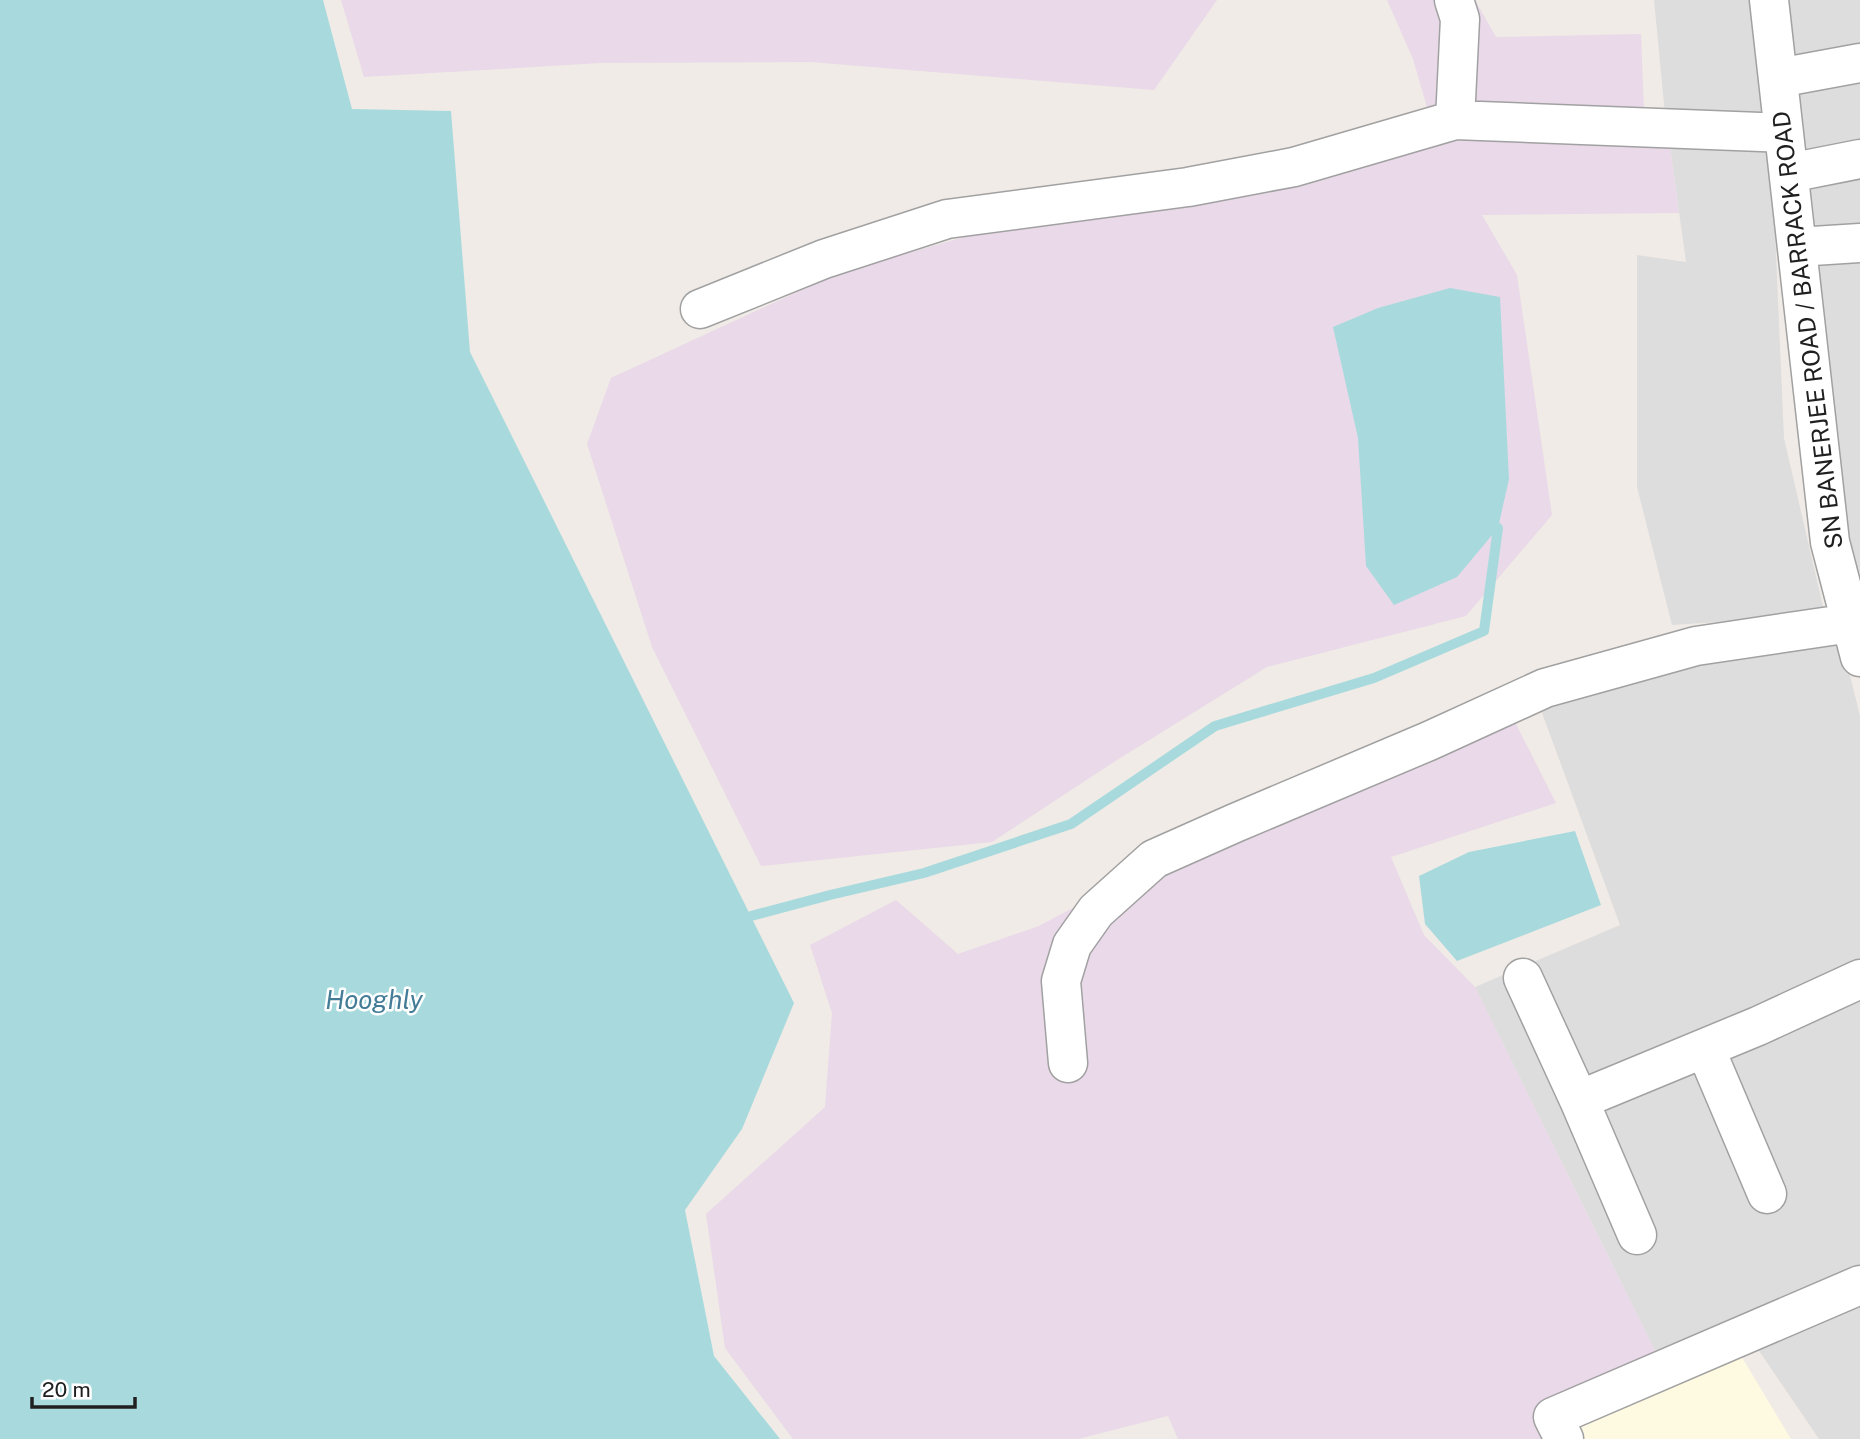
<svg xmlns="http://www.w3.org/2000/svg" width="1860" height="1439" font-family="'Public Sans',sans-serif">
  <rect width="100%" height="100%" fill="#f0ebe6"/>
  <path fill="#dedddd" d="M1654,0H1754L1774,208L1784,438L1825,615L1672,625L1637,487V255L1686,262L1664,104Z
    M1781,0H1860V146L1799,159Z
    M1860,169V603L1823,364L1802,181Z
    M1840,635L1860,716V1272L1658,1357L1475,987L1620,925L1538,702L1699,654Z
    M1860,1300V1439H1819L1751,1339Z"/>
  <path fill="#e9d9e9" d="M341,0H1217L1154,90L811,62L601,63L364,77Z
    M1387,0H1475L1496,37L1641,34L1644,110L1427,107L1413,59Z
    M1452,139H1669L1679,213L1482,215L1517,275L1552,515L1466,616L1267,667L1117,760L992,842L761,866L652,647L587,444L611,378L838,273L1003,226Z
    M1514,720L1556,803L1391,857L1424,935L1475,987L1658,1357L1552,1439H1178L1168,1416L1078,1439H793L725,1348L706,1214L825,1107L832,1013L810,945L896,900L958,954L1039,926L1174,854Z"/>
  <path fill="#fef9e1" d="M1740,1354L1791,1439H1578L1573,1423Z"/>
  <path fill="#a8dadd" d="M0,0H323L352,109L451,111L470,352L794,1003L742,1129L685,1210L714,1356L780,1439H0Z
    M1450,288L1500,297L1509,479L1498,528L1457,577L1394,605L1366,566L1358,438L1333,327L1378,308Z
    M1575,831L1601,905L1457,961L1425,924L1419,876L1469,852Z"/>
  <g fill="none" stroke-linecap="round" stroke-linejoin="round">
    <path stroke="#a8dadd" stroke-width="10" d="M751,916L830,895L924,873L1071,824L1215,726L1374,678L1484,631L1498,528"/>
    <g stroke="#a1a1a1" stroke-width="41">
      <path id="minor" d="M1454,0L1460,19L1455,120
        M1769,0L1830,542L1860,657
        M1778,78L1860,63
        M1789,173L1860,159
        M1797,247L1860,243
        M700,309L824,259L947,219L1188,187L1294,167L1455,120L1784,133
        M1523,978L1579,1100L1637,1235
        M1705,1048L1767,1194
        M1068,1063L1061,981L1072,945L1096,911L1154,859L1235,823L1429,741L1545,688L1696,646L1851,623
        M1579,1100L1758,1026L1860,979
        M1564,1439L1553,1417L1860,1285"/>
    </g>
    <use href="#minor" stroke="#fff" stroke-width="38"/>
  </g>
  <g text-anchor="middle" stroke-width="5" stroke-linejoin="round" paint-order="stroke">
    <g font-size="24" fill="#202020" stroke="#fff">
      <text transform="translate(1808 330) rotate(-97)" y="8">SN BANERJEE ROAD / BARRACK ROAD</text>
    </g>
    <g font-size="26" font-style="italic" fill="#447c97" stroke="#fff">
      <text x="374" y="1009">Hooghly</text>
    </g>
  </g>
  <path d="M32 1397v10h103v-10" fill="none" stroke="#202020" stroke-width="3.5"/>
  <text x="42" y="1397" font-size="21" fill="#202020" stroke="#ffffff" stroke-width="5" paint-order="stroke">20 m</text>
</svg>
